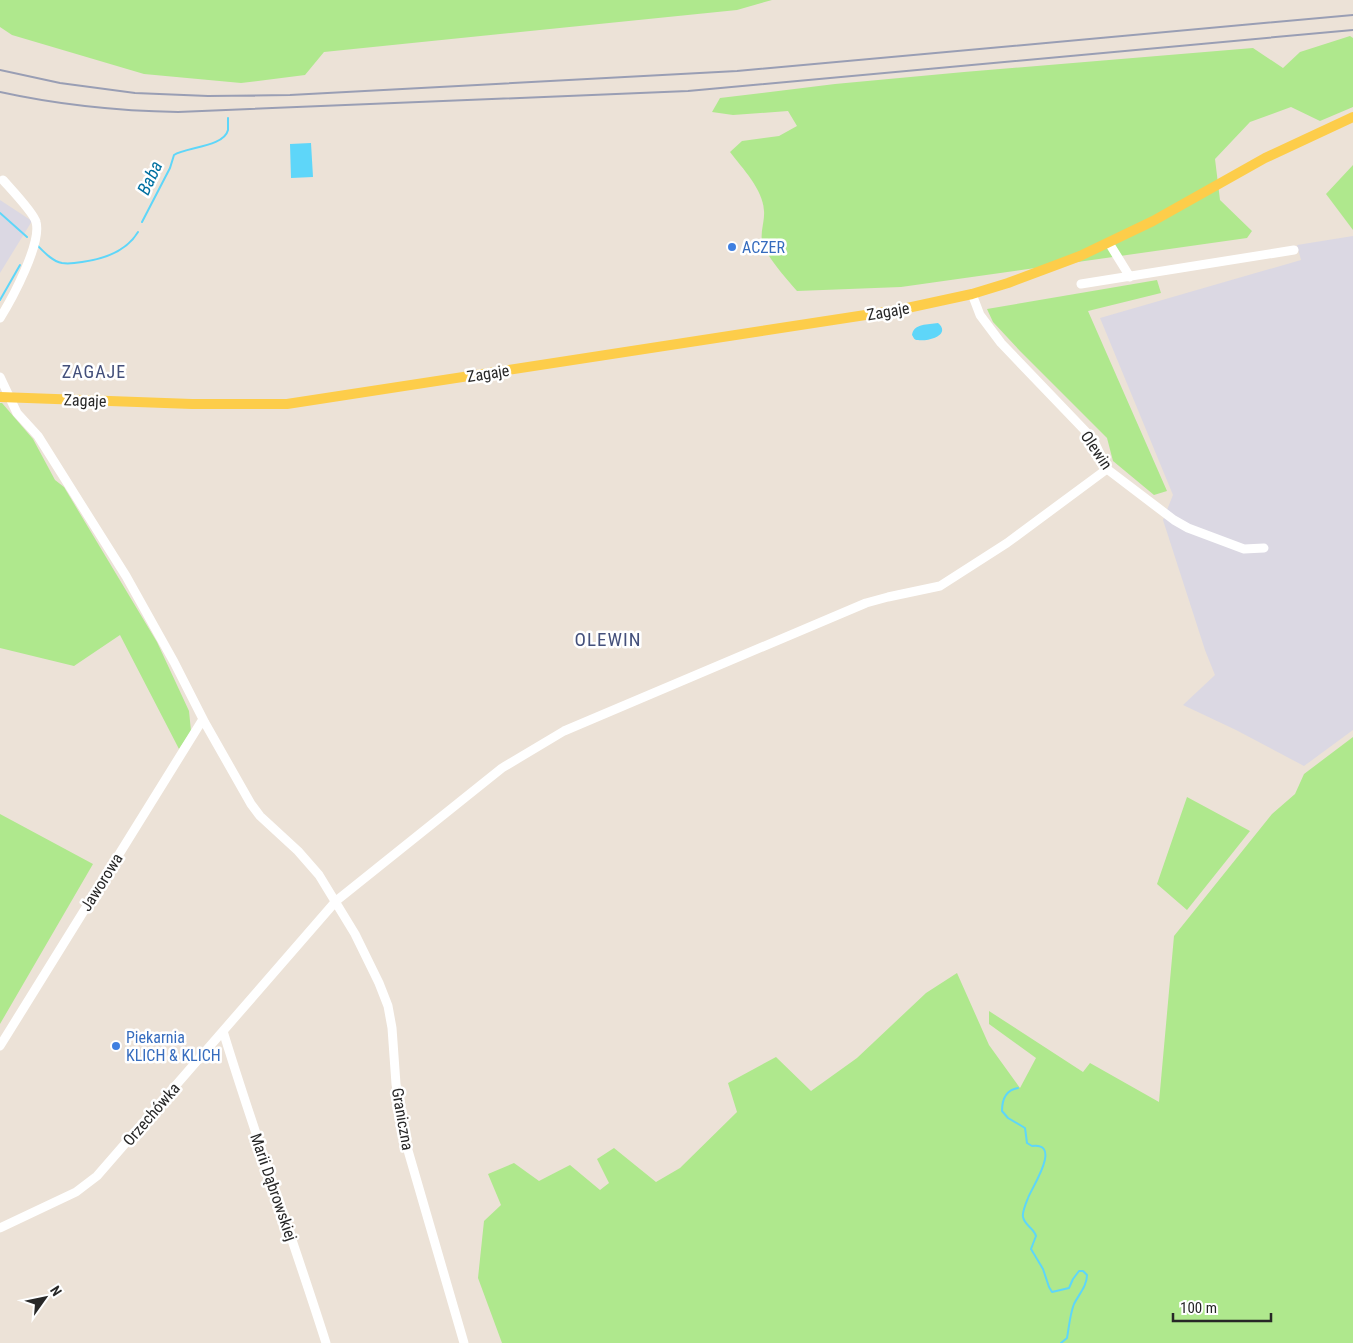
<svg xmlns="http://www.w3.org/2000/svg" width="1353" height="1343" font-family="'Roboto Condensed',sans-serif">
  <rect width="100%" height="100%" fill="#ece2d7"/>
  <path fill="#dbd8e3" d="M0,200L32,221L0,273Z
    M1353,236V730L1304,766L1236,730L1183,705L1215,675L1205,650L1163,520L1173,495L1100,318L1301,260L1297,245Z"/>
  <path fill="#afe88d" d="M0,0H772L737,10L324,52L305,75L241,83L144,74L12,35L0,27Z
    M1350,36L1353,38V107L1320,121L1291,107L1250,122L1215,159L1220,200L1252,231L1247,238L901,287L797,291C785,277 771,262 763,245C759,235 765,221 764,211C763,189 742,168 730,152L742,141L779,136L797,126L788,111L733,115L712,112L720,98L835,84L964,72L1253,48L1283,68L1300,52Z
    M1353,165V230L1326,194Z
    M1157,280L1161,293L1088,311L1167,491L1154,495L1113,461L1107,438L1020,351L993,322L987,309Z
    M0,403H2L33,439L55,480L64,487L157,642L189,711L191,731L179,749L120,635L74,666L0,648Z
    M1353,737V1343H502L478,1278L484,1221L501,1205L488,1174L514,1163L539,1181L570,1165L600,1190L609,1183L597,1159L614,1148L656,1182L680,1168L737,1112L728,1083L776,1057L811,1091L857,1058L926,993L957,973L989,1045L1020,1088L1036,1058L989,1024V1011L1083,1072L1090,1063L1159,1102L1174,936L1272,814L1295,794L1304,774Z
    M1187,797L1250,831L1187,910L1157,884Z
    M0,814L93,864L0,1024Z"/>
  <path fill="#5ed6f9" d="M311,143L313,177L291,178L290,144Z
    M938,323C952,335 927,342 918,340C914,340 914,338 912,335C914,323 928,325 938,323Z"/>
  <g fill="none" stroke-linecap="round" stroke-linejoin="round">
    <path stroke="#5ed6f9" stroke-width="2" d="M0,213L27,237
      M142,222L170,168L174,155C186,147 224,147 228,130C228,127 228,122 228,118
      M37,245C44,252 52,261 62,263C68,264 76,263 82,262C104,259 126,252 138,232
      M0,300L20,265
      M1018,1088C1006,1090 1002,1099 1002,1111L1008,1118L1025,1128L1027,1143L1032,1146C1063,1142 1031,1189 1028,1198C1026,1203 1022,1212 1023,1217C1025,1226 1034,1228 1036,1236L1031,1249L1043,1269L1049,1287L1052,1292L1069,1288L1073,1279L1079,1271H1083L1087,1275C1087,1286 1079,1294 1074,1304C1070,1314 1069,1327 1067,1338L1061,1343"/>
    <path stroke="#fff" stroke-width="9" d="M1109,243L1130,277
      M1081,284L1294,250
      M972,294L980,315L1001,343L1093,439L1107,469L1174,520L1188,528L1244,549L1264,548
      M0,318C12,299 42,243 36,222C34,213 10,188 3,180
      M0,377L17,413L38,436L126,576L174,662L205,723L251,804L260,816L298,851L319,875L355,934L379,983L388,1006L392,1028L396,1084L407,1147L464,1343
      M223,1031C255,1136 293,1239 326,1343
      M0,1046L203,719
      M0,1228L76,1192L97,1176L336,901L502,768L564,731L866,603L888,597L940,586L1007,543L1107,469"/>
    <path stroke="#fdcd4a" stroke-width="10" d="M0,397L192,404H287L898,310L972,294L1008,283L1080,256L1153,221L1265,158L1353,117"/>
    <path stroke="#999eb4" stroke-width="2" d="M0,70L60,83L135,93L208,96L290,95L737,71L1353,15
      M0,92C59,105 118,111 178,112L688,91L1353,30"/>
  </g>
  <g fill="#3f7fe0" stroke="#fff" stroke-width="2">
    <circle cx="732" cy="247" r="5"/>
    <circle cx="116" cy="1046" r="5"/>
  </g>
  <g text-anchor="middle" stroke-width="5" stroke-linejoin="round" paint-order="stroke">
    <g font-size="16" fill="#366cbe" stroke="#fff" text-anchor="start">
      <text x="742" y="253">ACZER</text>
      <text x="126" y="1043">Piekarnia<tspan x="126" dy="18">KLICH &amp; KLICH</tspan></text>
    </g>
    <g font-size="16" fill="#272727" stroke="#fff">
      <text transform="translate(888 311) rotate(-10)" y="6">Zagaje</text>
      <text transform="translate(488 373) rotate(-9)" y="6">Zagaje</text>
      <text transform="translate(85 400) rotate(2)" y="6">Zagaje</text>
      <text transform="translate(1097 450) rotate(56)" y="6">Olewin</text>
      <text transform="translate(101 882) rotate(-58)" y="6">Jaworowa</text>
      <text transform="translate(151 1114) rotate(-49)" y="6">Orzechówka</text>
      <text transform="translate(403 1119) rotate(80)" y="6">Graniczna</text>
      <text transform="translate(274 1187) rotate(71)" y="6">Marii Dąbrowskiej</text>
    </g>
    <g font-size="18" font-style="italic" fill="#0170a1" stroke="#fff">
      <text transform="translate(150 178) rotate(-65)" y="6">Baba</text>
    </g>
    <g font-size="18" letter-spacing="1" fill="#44507b" stroke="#fff">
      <text x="94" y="378">ZAGAJE</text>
    </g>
    <g font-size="19" letter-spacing="1" fill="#44507b" stroke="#fff">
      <text x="608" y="646">OLEWIN</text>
    </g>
  </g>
  <g transform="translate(45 1298) rotate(57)" stroke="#ffffff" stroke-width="4" paint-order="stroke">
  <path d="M0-4L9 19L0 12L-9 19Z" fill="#272727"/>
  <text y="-8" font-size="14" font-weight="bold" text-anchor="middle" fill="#272727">N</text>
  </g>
  <path d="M1173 1313v8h98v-8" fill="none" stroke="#272727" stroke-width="2.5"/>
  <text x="1180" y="1313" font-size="15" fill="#272727" stroke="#ffffff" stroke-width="4" paint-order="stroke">100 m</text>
</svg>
